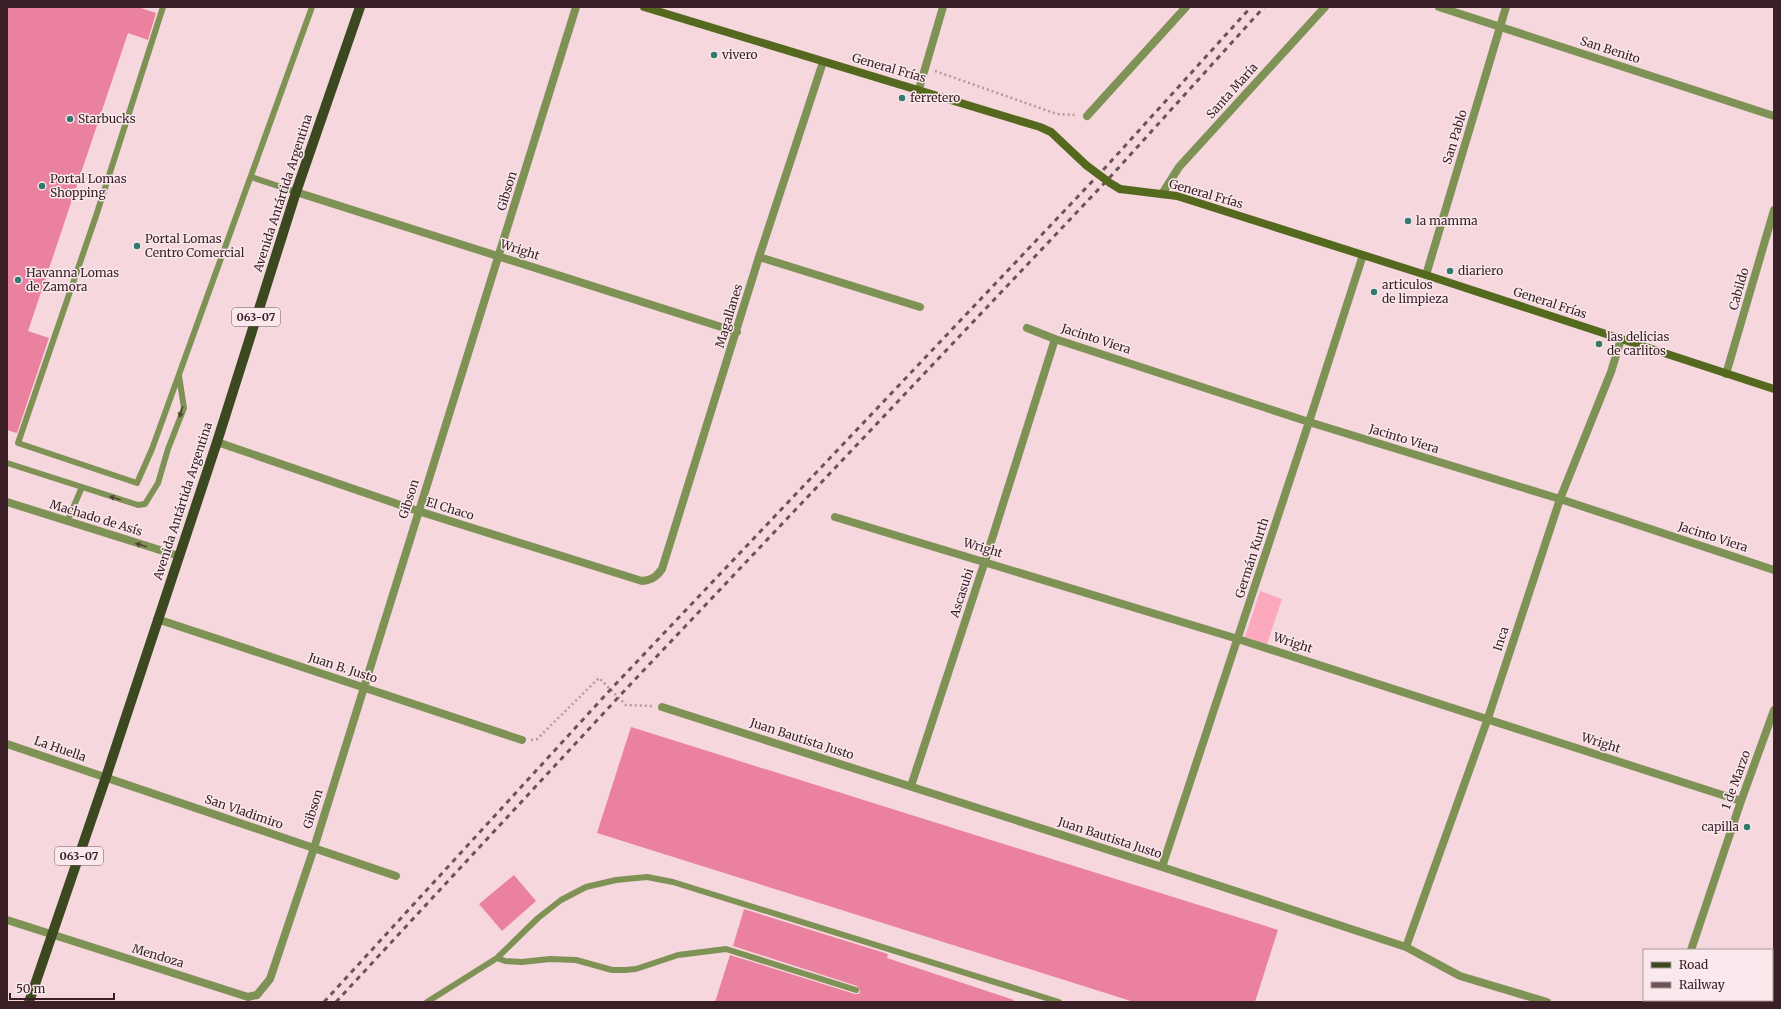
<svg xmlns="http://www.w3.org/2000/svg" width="1781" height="1009" font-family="Merriweather,serif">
  <rect width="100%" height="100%" fill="#f6d7de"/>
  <path fill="#fca9bd" d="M1260,591L1282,599L1267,644L1245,637Z"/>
  <path fill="#ea829f" d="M7,7H138L156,13L148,40L128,33L28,331L49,338L17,433L7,430Z
    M631,727L1278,930L1255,1002H1134L597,833Z
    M514,875L536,901L502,931L479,904Z
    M744,909L888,954L887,958L1014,1000L1013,1002H715L730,955L855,994H859L860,991L857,986L733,946Z"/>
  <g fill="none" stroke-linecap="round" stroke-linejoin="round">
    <path stroke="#b5979e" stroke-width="2.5" stroke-dasharray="2 3" stroke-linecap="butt" d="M935,71L1057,114L1076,115
      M531,740L537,739L599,678L626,705L653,706"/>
    <path stroke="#7f9256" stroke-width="6" d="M163,7L96,216L18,443L137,483L152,449L312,7
      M251,177L296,192
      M7,463L82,487
      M67,522L82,487L138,505L145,504L158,483L168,449L184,408L179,376
      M497,958L505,961L522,962L550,959L576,960L612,970H625L636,969L678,955L726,949L856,990
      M427,1002L497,958L538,918L561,900L586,887L616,880L647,877L673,882L1059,1002"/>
    <path stroke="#7f9256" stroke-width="8" d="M1439,7L1774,116
      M919,89L943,7
      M1087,116L1186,7
      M296,192L737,332
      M1162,194L1179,167L1325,7
      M759,257L920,307
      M1426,275L1506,7
      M1027,328L1055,339L1309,422L1560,499L1774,570
      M1726,374L1774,210
      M217,442L418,511L642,581C652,580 656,577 662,569L759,257L823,62
      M7,502L179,556
      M835,517L1238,639L1741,801
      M157,619L522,740
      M662,707L1162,867L1406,947L1460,976L1547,1002
      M7,744L396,876
      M911,786L985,561L1055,339
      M1162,867L1309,422L1363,255
      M7,920L248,997L257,995L270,979L314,848L576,7
      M1406,947L1488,718L1560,499L1611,372L1621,339
      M1691,950L1741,801L1774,710
      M1674,1002V1000"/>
    <path stroke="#54691d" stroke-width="8" d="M644,7L1040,127L1051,132L1086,165
      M1120,189L1177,196L1426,275L1774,389"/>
    <path stroke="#3c4920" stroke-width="10" d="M29,1002L106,777L217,442L296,192L360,7"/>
    <path stroke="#6e5259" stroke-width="3" stroke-dasharray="5 5" stroke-linecap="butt" d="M324,1002L611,689L1104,169L1251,7
      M336,1002L626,689L1112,175L1264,7"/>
    <path stroke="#54691d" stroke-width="8" d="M1086,165L1110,183L1120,189"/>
  </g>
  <defs><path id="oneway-solid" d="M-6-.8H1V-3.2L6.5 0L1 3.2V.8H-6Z"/></defs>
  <g fill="#524737">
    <use href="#oneway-solid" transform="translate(181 412) rotate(107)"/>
    <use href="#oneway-solid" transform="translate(115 498) rotate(-162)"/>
    <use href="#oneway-solid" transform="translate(141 545) rotate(-163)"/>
  </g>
  <g fill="#337970" stroke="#f9e9ec" stroke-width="1.5">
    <circle cx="714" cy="55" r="4"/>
    <circle cx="902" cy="98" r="4"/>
    <circle cx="70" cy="119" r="4"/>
    <circle cx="42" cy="186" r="4"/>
    <circle cx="1408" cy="221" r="4"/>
    <circle cx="137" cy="246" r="4"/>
    <circle cx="1450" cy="271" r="4"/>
    <circle cx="18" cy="280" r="4"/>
    <circle cx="1374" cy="292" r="4"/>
    <circle cx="1599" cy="344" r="4"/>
    <circle cx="1747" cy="827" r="4"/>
  </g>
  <g text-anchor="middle" stroke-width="3" stroke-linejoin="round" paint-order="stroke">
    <g fill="#f9e9ec" stroke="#735c61" stroke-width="1">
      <rect x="232" y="308" width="48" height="18" rx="3"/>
      <rect x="55" y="847" width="48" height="18" rx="3"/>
    </g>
    <g font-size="11" font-weight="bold" fill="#3a1f26">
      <text x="256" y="321">063-07</text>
      <text x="79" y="860">063-07</text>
    </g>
    <g font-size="12" fill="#3a1f26" stroke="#f9e9ec">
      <text transform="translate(1610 50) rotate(18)" y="4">San Benito</text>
      <text transform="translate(889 68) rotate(16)" y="4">General Frías</text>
      <text transform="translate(1232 91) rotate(-48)" y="4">Santa María</text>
      <text transform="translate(1455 137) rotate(-73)" y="4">San Pablo</text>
      <text transform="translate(507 191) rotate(-73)" y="4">Gibson</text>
      <text transform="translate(283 193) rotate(-72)" y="4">Avenida Antártida Argentina</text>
      <text transform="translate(1206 194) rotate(16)" y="4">General Frías</text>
      <text transform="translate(520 250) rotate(18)" y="4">Wright</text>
      <text transform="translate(1739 289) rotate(-74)" y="4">Cabildo</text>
      <text transform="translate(1550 303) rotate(18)" y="4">General Frías</text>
      <text transform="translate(729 316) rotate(-73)" y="4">Magallanes</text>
      <text transform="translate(1096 339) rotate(18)" y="4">Jacinto Viera</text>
      <text transform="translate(1404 439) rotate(17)" y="4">Jacinto Viera</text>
      <text transform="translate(409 499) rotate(-72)" y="4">Gibson</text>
      <text transform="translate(183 501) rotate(-72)" y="4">Avenida Antártida Argentina</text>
      <text transform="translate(450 509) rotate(17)" y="4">El Chaco</text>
      <text transform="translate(96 518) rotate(17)" y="4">Machado de Asís</text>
      <text transform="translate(1713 537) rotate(18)" y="4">Jacinto Viera</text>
      <text transform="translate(983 548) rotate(17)" y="4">Wright</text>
      <text transform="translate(1252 558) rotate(-72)" y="4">Germán Kurth</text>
      <text transform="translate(962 593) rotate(-72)" y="4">Ascasubi</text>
      <text transform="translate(1501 639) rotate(-72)" y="4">Inca</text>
      <text transform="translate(1293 643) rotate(18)" y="4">Wright</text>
      <text transform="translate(343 668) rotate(18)" y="4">Juan B. Justo</text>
      <text transform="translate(802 739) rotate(18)" y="4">Juan Bautista Justo</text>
      <text transform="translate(1601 743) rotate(18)" y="4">Wright</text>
      <text transform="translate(60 749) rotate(19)" y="4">La Huella</text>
      <text transform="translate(1736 780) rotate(-70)" y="4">1 de Marzo</text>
      <text transform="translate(313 809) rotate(-73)" y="4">Gibson</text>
      <text transform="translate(244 812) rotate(19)" y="4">San Vladimiro</text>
      <text transform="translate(1110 838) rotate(18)" y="4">Juan Bautista Justo</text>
      <text transform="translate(158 956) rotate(17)" y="4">Mendoza</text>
    </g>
    <g font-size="12" fill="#3a1f26" stroke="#f9e9ec" text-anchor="start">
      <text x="722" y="59">vivero</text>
      <text x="910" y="102">ferretero</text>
      <text x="78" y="123">Starbucks</text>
      <text x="50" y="183">Portal Lomas<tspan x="50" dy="14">Shopping</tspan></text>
      <text x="1416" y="225">la mamma</text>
      <text x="145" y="243">Portal Lomas<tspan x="145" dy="14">Centro Comercial</tspan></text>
      <text x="1458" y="275">diariero</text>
      <text x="26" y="277">Havanna Lomas<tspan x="26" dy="14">de Zamora</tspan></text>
      <text x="1382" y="289">articulos<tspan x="1382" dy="14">de limpieza</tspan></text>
      <text x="1607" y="341">las delicias<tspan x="1607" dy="14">de carlitos</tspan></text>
      <text x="1739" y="831" text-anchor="end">capilla</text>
    </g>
  </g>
  <rect width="1781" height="1009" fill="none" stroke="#3a1f26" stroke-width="16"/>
  <rect x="1643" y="949" width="130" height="52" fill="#f9e9ec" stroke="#ad989d"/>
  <rect x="1651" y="962" width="20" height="6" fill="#3c4920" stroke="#ad989d"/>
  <text x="1679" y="969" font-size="12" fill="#3a1f26">Road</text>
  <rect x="1651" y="982" width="20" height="6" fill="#6e5259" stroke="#ad989d"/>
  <text x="1679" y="989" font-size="12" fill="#3a1f26">Railway</text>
  <path d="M10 993v6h104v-6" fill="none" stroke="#3a1f26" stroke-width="2"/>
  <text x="16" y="993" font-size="12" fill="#3a1f26" stroke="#f9e9ec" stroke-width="3" paint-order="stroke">50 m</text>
</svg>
